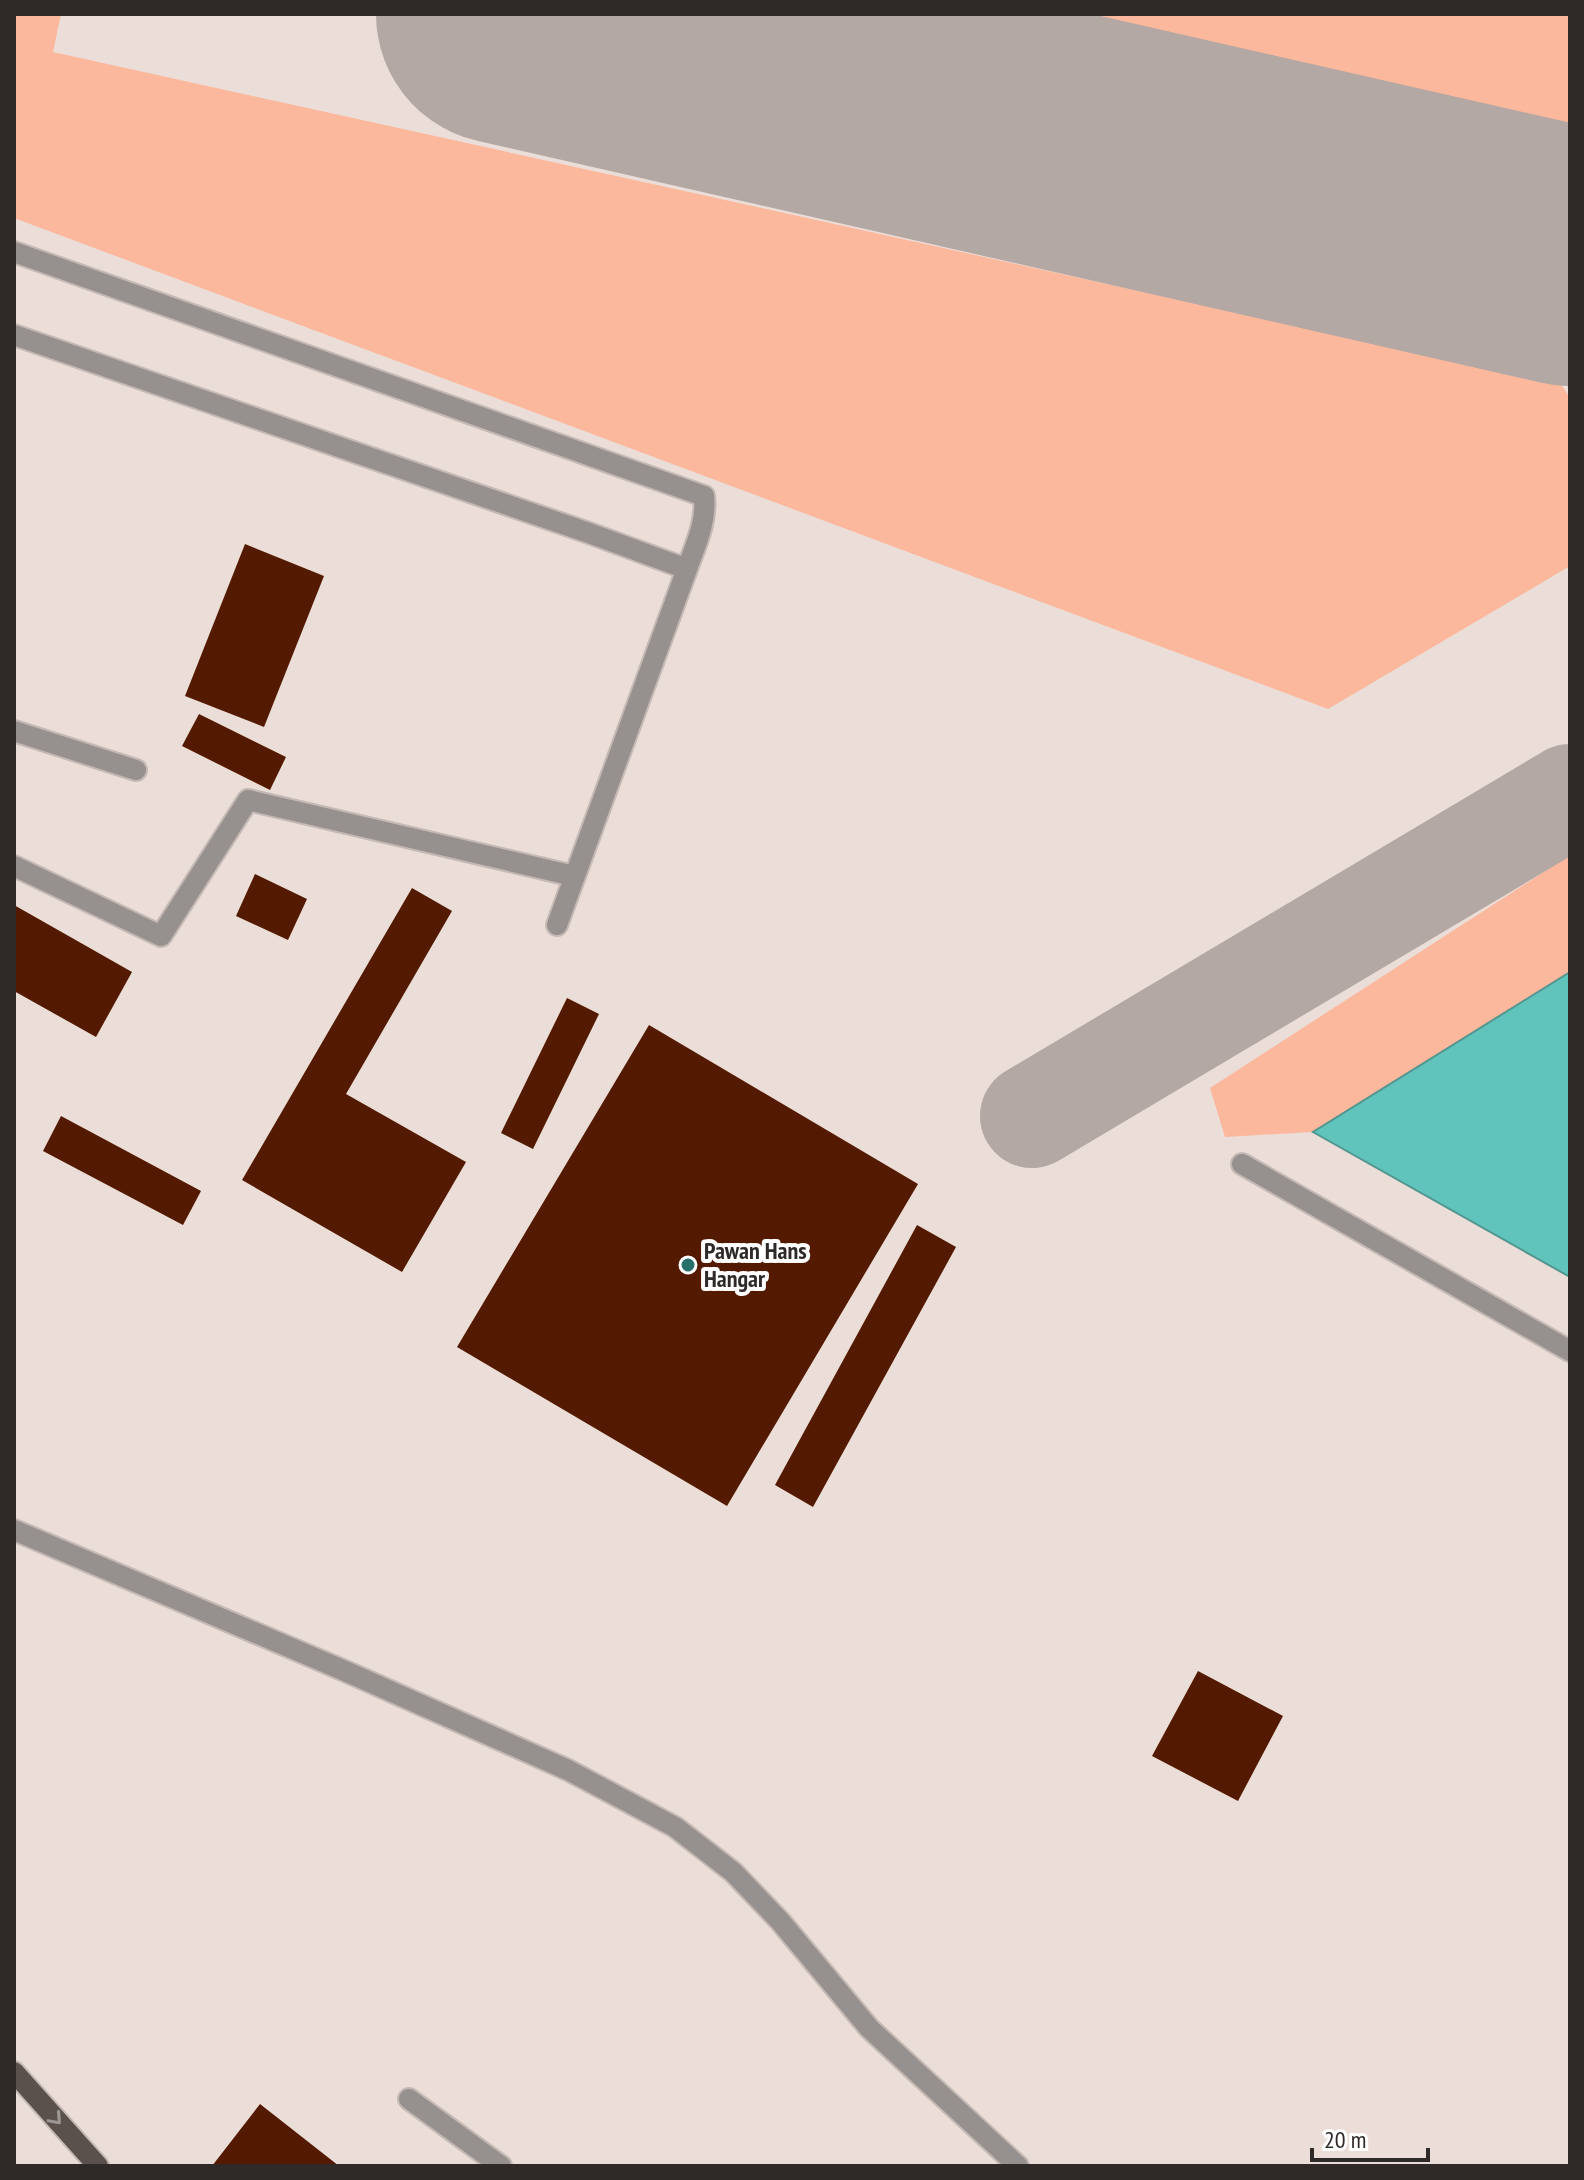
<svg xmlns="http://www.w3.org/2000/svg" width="1584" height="2180" font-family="'PT Sans Narrow',sans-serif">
  <rect width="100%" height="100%" fill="#ebddd7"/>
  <path fill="#fcb89c" d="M14,14H61L53,52L1561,384L1570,398V566L1328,709L14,218Z
    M1074,14H1570V126Z
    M1570,855V972L1313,1132L1225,1137L1210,1088Z"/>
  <path fill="#61c4bc" stroke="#529690" stroke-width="2" d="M1570,972V1277L1313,1132Z"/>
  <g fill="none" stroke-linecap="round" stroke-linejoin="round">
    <path stroke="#b4a8a4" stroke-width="104" d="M1032,1116L1570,796"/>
    <path stroke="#b4a8a4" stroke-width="260" d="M506,14L1570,256"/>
  </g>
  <path fill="#541a00" d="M245,544L324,576L264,727L185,696Z
    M199,714L286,757L270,790L182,746Z
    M255,874L307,899L288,940L236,916Z
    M412,888L452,911L346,1094L466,1162L402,1272L242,1180Z
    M14,905L132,972L96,1037L14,991Z
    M567,998L599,1014L533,1149L501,1133Z
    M649,1025L918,1184L727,1506L457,1347Z
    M61,1116L201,1191L183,1225L43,1151Z
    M917,1225L956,1247L813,1507L775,1485Z
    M1198,1671L1283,1716L1238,1801L1152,1756Z
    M260,2104L339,2166H212Z"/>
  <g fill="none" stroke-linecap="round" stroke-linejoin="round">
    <g stroke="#c5b9b4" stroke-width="24">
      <path id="minor" d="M14,252L704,496C707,522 695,546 687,569
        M14,335L589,533L687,569L557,925
        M14,731L136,770
        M14,866L161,936L248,800L574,876
        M1242,1164L1570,1351
        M14,1530L345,1671L568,1770L675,1827L733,1872L780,1921L869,2028L1018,2166
        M409,2099L501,2166"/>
    </g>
    <g stroke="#c5b9b4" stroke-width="24">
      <path id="major" d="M14,2072L98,2166"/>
    </g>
    <use href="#minor" stroke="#96918e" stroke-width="20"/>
    <use href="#major" stroke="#5a504c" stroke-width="20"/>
  </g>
  <defs><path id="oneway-chevron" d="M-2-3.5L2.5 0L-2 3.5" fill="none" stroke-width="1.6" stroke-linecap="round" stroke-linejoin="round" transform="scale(2)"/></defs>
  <use stroke="#9c9694" href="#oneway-chevron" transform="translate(56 2119) rotate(48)"/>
  <circle fill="#27716c" stroke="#fff" stroke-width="3" cx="688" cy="1265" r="8"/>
  <g text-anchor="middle" stroke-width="8" stroke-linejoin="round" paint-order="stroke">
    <g font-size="24" font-weight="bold" fill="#2f2a28" stroke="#fff" text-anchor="start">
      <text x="704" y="1259">Pawan Hans<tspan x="704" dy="28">Hangar</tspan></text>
    </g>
  </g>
  <rect width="1584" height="2180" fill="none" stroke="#2f2a28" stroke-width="32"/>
  <path d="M1312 2148v12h116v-12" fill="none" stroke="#2f2a28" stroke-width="4"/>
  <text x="1324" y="2148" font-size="24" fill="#2f2a28" stroke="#ffffff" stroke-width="6" paint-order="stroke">20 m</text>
</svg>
